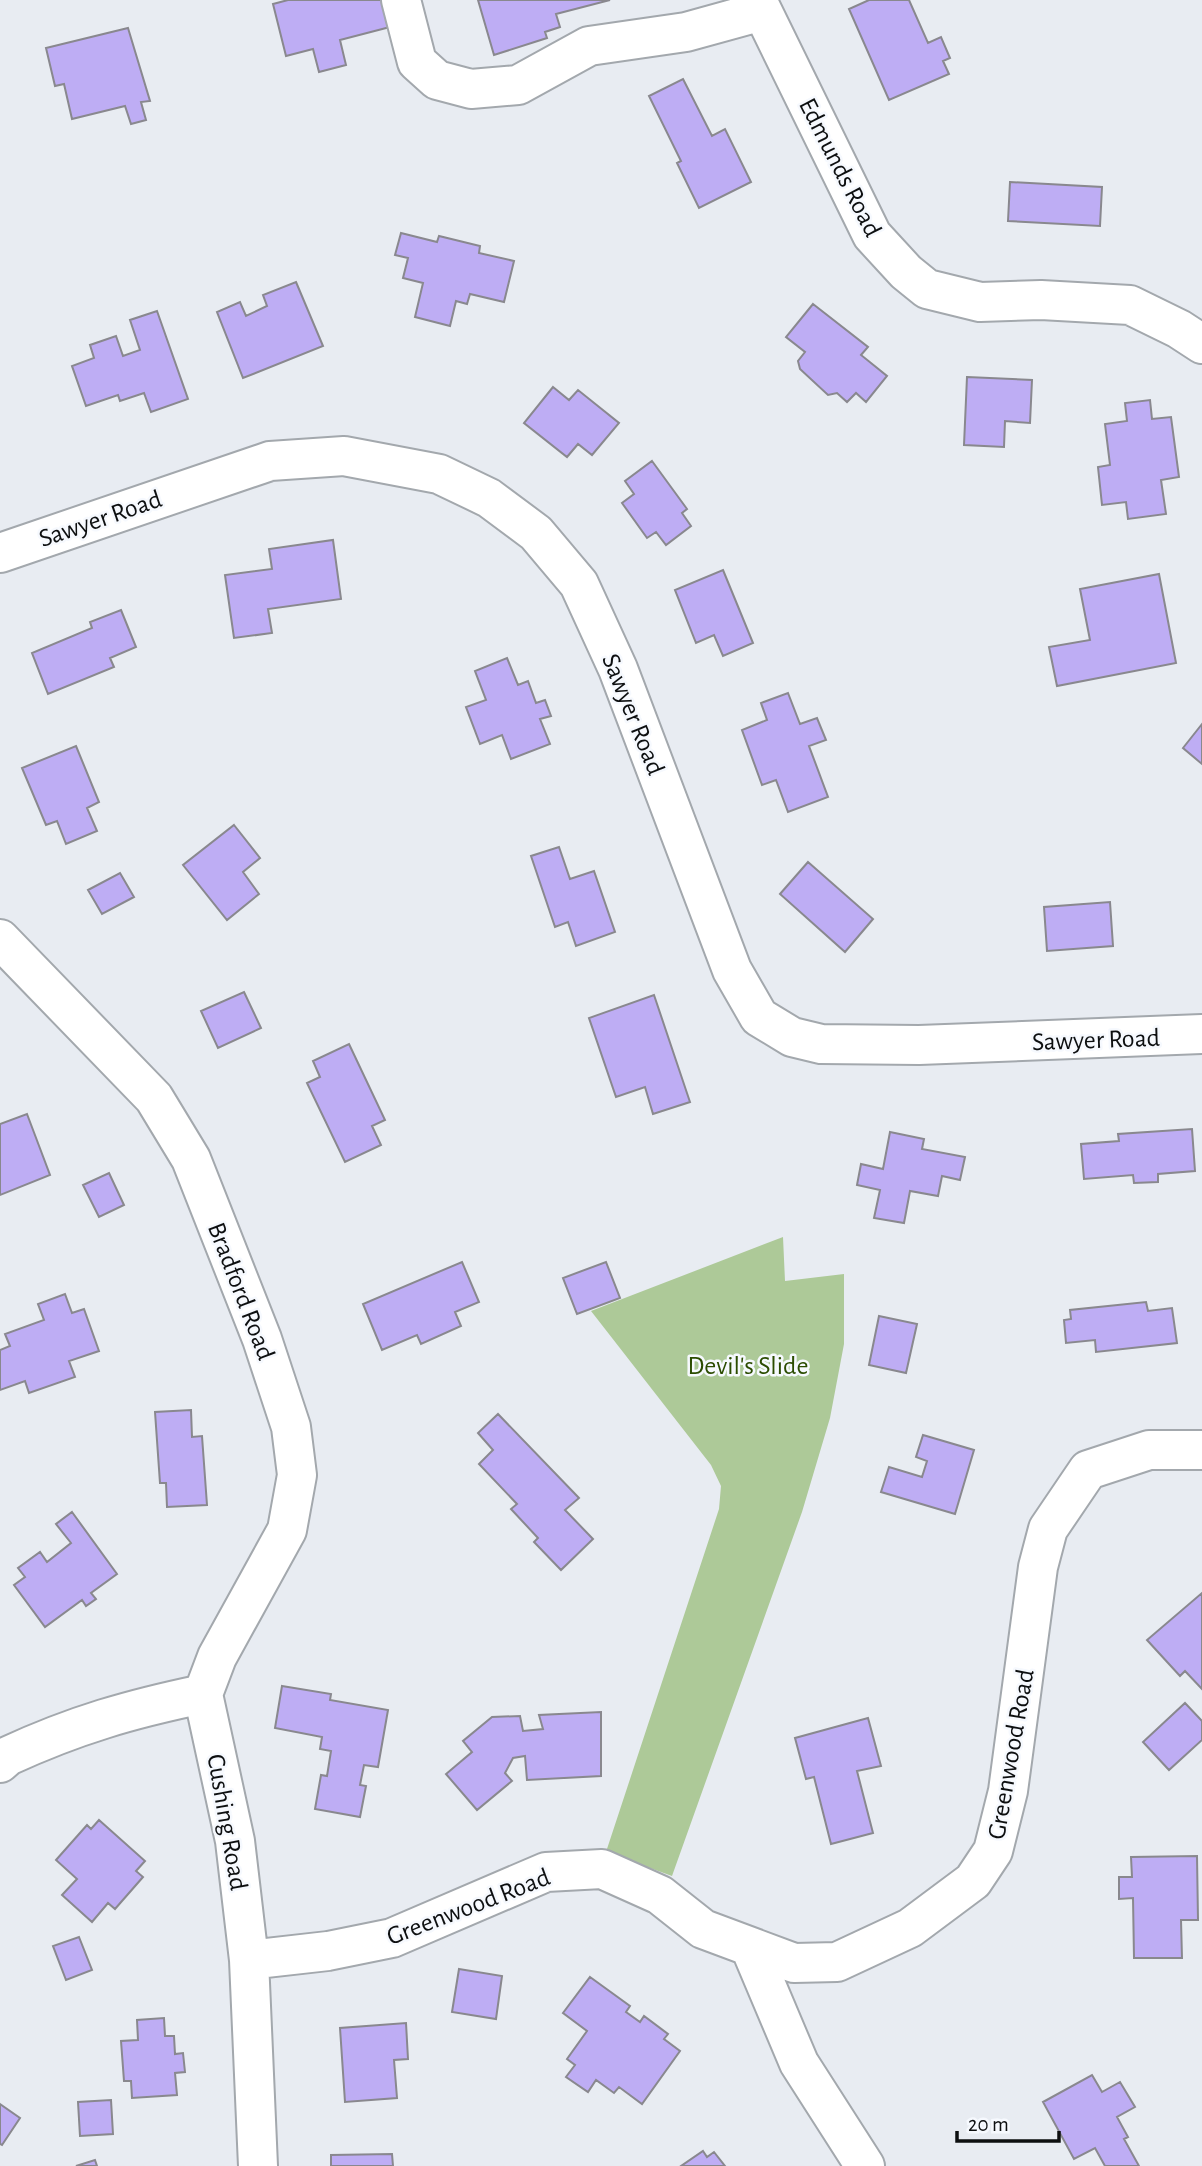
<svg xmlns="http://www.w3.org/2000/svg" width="1202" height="2166" font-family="'Alegreya Sans',sans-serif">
  <rect width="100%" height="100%" fill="#e8ecf2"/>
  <path fill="#adc998" d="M783,1237L785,1281L844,1274V1344L830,1418L802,1512L672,1876L606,1852L719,1509L721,1486L711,1465L591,1311Z"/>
  <path fill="#beadf4" stroke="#89888e" stroke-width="2" d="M288,0H383L390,27L340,40L346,65L319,72L313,49L286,56L273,4Z
    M478,0H610L556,14L560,27L545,32L547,38L494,55Z
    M869,0H909L928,43L941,37L950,58L943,61L949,74L889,100L849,9Z
    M128,28L150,101L141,102L146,120L131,124L125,106L72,119L64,84L55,86L46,48Z
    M683,79L712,136L725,129L751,182L699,208L677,163L681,161L649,96Z
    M1010,182L1102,187L1100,226L1008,221Z
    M401,233L437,242L439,236L480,246L479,253L514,261L504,302L470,294L467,304L456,301L450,326L415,317L423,283L403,278L408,258L395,255Z
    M296,282L323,346L243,378L217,312L240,302L246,316L267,306L263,295Z
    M813,304L868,347L861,355L887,376L866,402L856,393L847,402L837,393L828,395L800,369L798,361L805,352L786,337Z
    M157,311L188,399L151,412L144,393L120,401L118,395L86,406L72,366L94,358L90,345L116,336L123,356L140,350L130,320Z
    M967,377L1032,380L1030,423L1005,421L1004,447L964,445Z
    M553,387L569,400L578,390L619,423L592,455L578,444L567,457L524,423Z
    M1150,400L1152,419L1171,417L1179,477L1161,480L1166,514L1128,519L1126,502L1102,505L1098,467L1110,465L1105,424L1127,421L1125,403Z
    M652,461L687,509L682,513L691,526L666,545L656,532L647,538L622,503L634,494L625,481Z
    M333,540L341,599L268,609L272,633L234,638L225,575L272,569L269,549Z
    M723,570L753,643L723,656L714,635L696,643L675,590Z
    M1159,574L1176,663L1057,686L1049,647L1090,640L1080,589Z
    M121,610L136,647L110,658L114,667L48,694L32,653L92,628L90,622Z
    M507,658L518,685L528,681L536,703L545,700L551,716L540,719L550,744L511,759L502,735L480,744L466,707L486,700L475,671Z
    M788,693L800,724L817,718L826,740L809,746L828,797L788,812L776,780L762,785L742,730L767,720L761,703Z
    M1202,724V764L1183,748Z
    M76,746L99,802L87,808L97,831L66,844L57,821L46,825L22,768Z
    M234,825L260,858L243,872L259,894L227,920L183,865Z
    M559,847L570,879L594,871L615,932L576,946L568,922L555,927L531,856Z
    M808,862L873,919L845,952L780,894Z
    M120,873L134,897L102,914L88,890Z
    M1110,902L1113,946L1047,951L1044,907Z
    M244,992L261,1028L218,1048L201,1011Z
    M654,995L690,1102L653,1114L645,1087L616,1097L589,1018Z
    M349,1044L385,1120L372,1126L381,1145L345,1162L307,1083L320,1077L313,1061Z
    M27,1114L50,1175L0,1195V1124Z
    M1192,1129L1195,1171L1158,1174V1182L1134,1183L1133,1175L1084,1179L1081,1144L1119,1141L1118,1134Z
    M890,1132L924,1139L922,1149L965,1157L960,1180L942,1176L938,1196L910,1191L904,1223L874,1218L880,1190L857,1185L861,1164L883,1169Z
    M109,1173L124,1205L99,1217L83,1185Z
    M462,1262L479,1302L455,1312L461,1326L421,1344L417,1335L382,1350L363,1304Z
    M606,1262L620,1298L577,1314L563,1278Z
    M65,1294L72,1313L84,1309L99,1351L69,1361L75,1377L29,1393L25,1381L0,1390V1350L10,1346L5,1334L44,1320L38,1304Z
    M1146,1302L1148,1311L1172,1308L1177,1343L1096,1352L1095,1340L1066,1343L1064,1320L1071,1319L1070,1310Z
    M879,1316L917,1324L906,1373L869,1365Z
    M191,1410L192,1437L202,1436L207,1505L167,1507L166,1483H160L155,1412Z
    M498,1414L579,1498L565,1510L593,1539L561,1570L534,1542L538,1538L511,1509L517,1504L479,1464L493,1450L478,1433Z
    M923,1435L974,1450L955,1514L881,1492L889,1467L922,1477L927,1461L916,1457Z
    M72,1512L117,1574L91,1593L96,1599L86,1606L82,1600L45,1627L14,1585L25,1577L18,1568L40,1552L47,1562L71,1543L56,1524Z
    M1202,1593V1689L1185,1671L1180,1676L1147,1640Z
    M282,1686L331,1694L330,1700L388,1710L378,1767L364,1765L360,1785L366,1786L360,1817L315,1809L321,1775L327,1776L331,1751L320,1749L322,1737L275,1728Z
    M1185,1703L1202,1721V1740L1169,1770L1143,1742Z
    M601,1712V1776L527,1780L525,1756L513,1758L505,1773L512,1781L477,1810L446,1774L472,1752L463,1741L492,1717L520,1716L523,1731L543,1729L539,1715Z
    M868,1718L881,1766L857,1771L873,1833L831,1844L814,1777L806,1779L795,1738Z
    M99,1820L145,1861L136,1871L143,1877L115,1909L108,1903L92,1922L62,1895L77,1879L56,1860L87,1825L91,1829Z
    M1197,1856L1198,1920H1181L1182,1958H1134L1133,1898L1119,1899V1877H1132L1131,1857Z
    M79,1937L92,1970L66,1980L53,1946Z
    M459,1969L502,1976L496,2019L452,2012Z
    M590,1977L630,2006L626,2012L640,2022L644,2016L668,2034L664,2039L680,2051L642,2104L619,2087L614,2093L596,2080L588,2092L566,2077L575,2065L567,2059L587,2031L563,2013Z
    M164,2018L165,2036H174L175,2054L183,2053L185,2072L175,2073L177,2095L132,2098L131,2081H124L121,2041L138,2040L137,2020Z
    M406,2023L408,2059L394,2060L397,2098L345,2102L340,2028Z
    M1092,2075L1102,2092L1120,2082L1135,2107L1117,2117L1128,2137L1124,2139L1139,2166H1105L1095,2148L1074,2159L1043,2102Z
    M111,2100L113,2134L80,2136L78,2102Z
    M0,2104L20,2118L2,2145L0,2144Z
    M703,2151L707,2157L714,2152L725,2166H681Z
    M392,2154L393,2166H331V2155Z
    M95,2160L97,2166H76Z"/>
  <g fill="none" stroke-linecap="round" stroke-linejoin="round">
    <g stroke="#a3a8ad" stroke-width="42">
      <path id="minor" d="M401,0L417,62L437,80L471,89L518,85L589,46L686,32L762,11
        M757,0L872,235L906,272L927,289L980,302L1041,300L1130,305L1179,329L1202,344
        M0,553L270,461L344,456L439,474L489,498L536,533L579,584L618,669L732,970L759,1017L792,1037L821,1044L919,1045L1202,1034
        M0,939L154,1098L191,1159L262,1339L291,1427L297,1475L287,1530L217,1657L203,1694
        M0,1763L8,1756C75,1725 131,1709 203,1694L235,1841L249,1960L258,2166
        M750,1947L799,2063L865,2166
        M249,1960L328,1951L392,1938L546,1872L602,1869L660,1895L703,1929L794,1963L837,1962L910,1928L973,1881L993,1851L1008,1791L1038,1567L1048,1529L1088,1470L1149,1450H1202"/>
    </g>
    <use href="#minor" stroke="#fff" stroke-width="38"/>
  </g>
  <g text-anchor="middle" stroke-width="5" stroke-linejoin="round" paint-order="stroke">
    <g font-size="26" fill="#0d0f10" stroke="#f6f9fe">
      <text transform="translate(841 167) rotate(63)" y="9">Edmunds Road</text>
      <text transform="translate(100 518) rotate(-19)" y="9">Sawyer Road</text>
      <text transform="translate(634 714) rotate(68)" y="9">Sawyer Road</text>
      <text transform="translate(1096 1039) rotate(-2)" y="9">Sawyer Road</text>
      <text transform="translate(242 1291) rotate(69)" y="9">Bradford Road</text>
      <text transform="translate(1010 1754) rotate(-80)" y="9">Greenwood Road</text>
      <text transform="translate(228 1822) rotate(80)" y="9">Cushing Road</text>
      <text transform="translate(468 1906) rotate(-21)" y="9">Greenwood Road</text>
    </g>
    <g font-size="26" fill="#2b4c00" stroke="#f6f9fe">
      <text x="748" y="1374">Devil's Slide</text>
    </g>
  </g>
  <path d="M957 2131v10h102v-10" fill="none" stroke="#0d0f10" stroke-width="3.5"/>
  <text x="968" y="2131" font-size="21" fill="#0d0f10" stroke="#f6f9fe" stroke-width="5" paint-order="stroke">20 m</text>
</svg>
